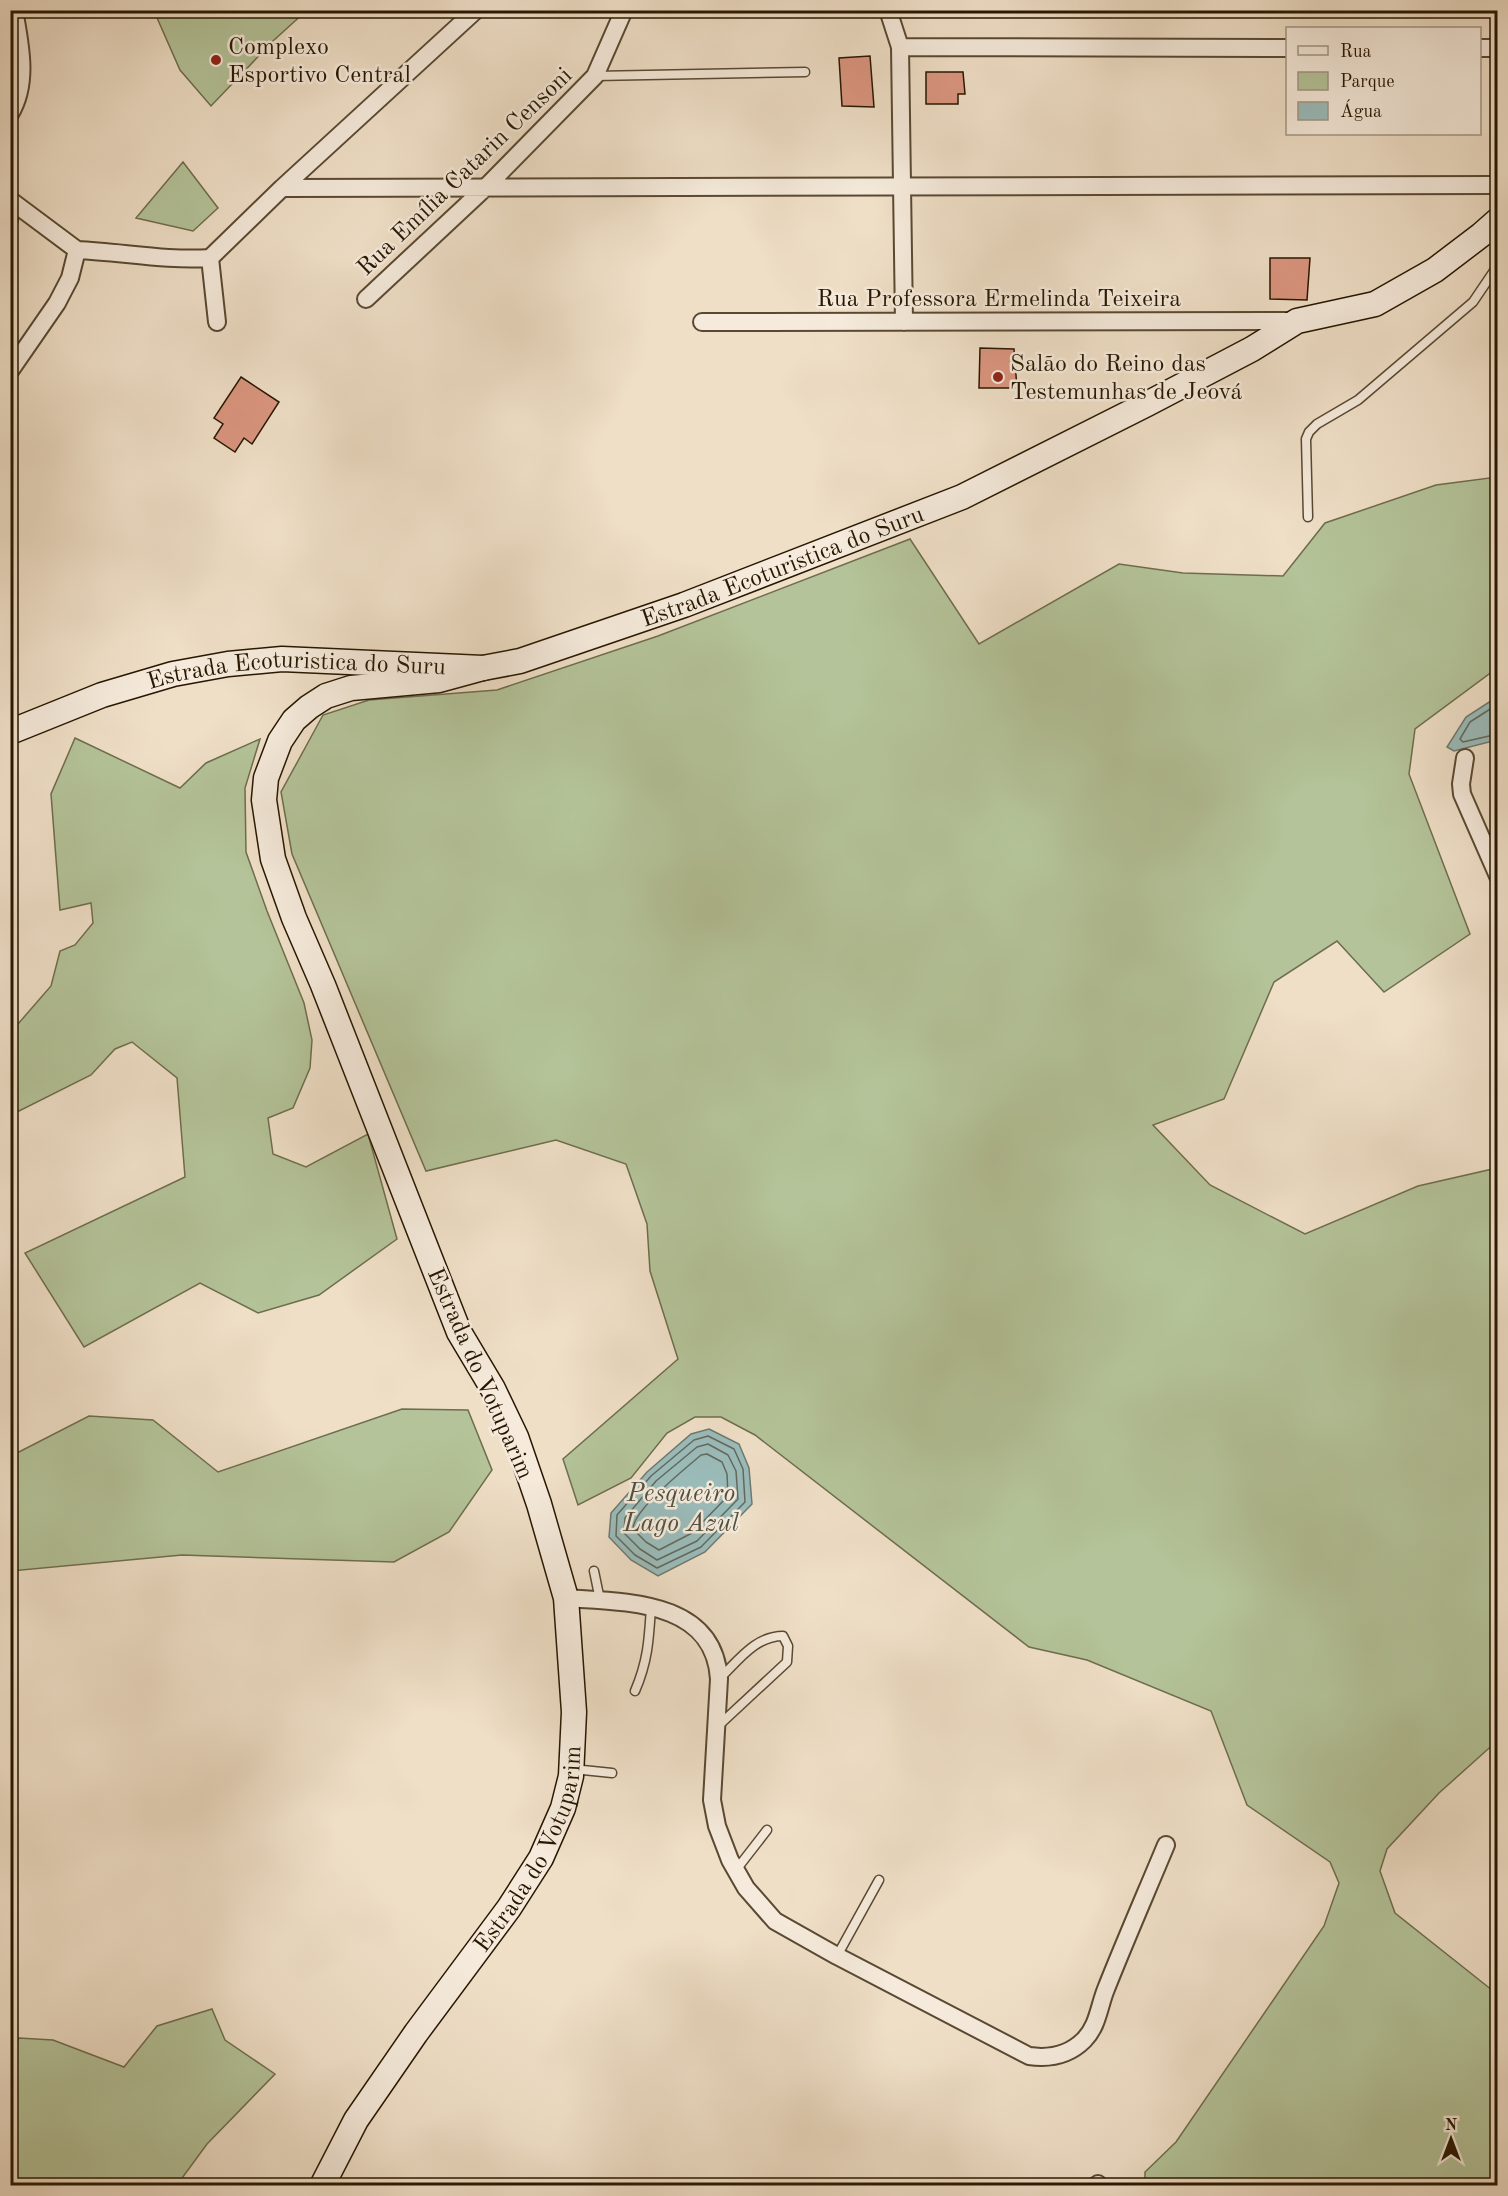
<svg xmlns="http://www.w3.org/2000/svg" width="1508" height="2196" font-family="'Old Standard TT',serif">
  <rect width="100%" height="100%" fill="#efdfc7"/>
  <filter id="stains"><feTurbulence type="fractalNoise" baseFrequency=".00333" numOctaves="4"/><feColorMatrix values="0 0 0 0 .2 0 0 0 0 .09 0 0 0 0 .02 0 0 0 .5 -.17"/></filter>
  <radialGradient id="worn" r=".72"><stop offset=".6" stop-color="#630" stop-opacity="0"/><stop offset="1" stop-color="#630" stop-opacity=".3"/></radialGradient>
  <path fill="#b4c399" stroke="#6e6d4d" stroke-width="1.5" d="M154,11H306L273,41L211,106L180,70Z
    M183,162L218,208L193,231L136,218Z
    M1497,477V668L1415,729L1409,774L1470,934L1384,992L1337,941L1274,982L1224,1099L1153,1125L1210,1185L1305,1234L1418,1186L1497,1168V1741L1439,1793L1387,1849L1380,1871L1395,1913L1497,1994V2185H1145V2172L1176,2142L1324,1926L1339,1883L1330,1862L1247,1805L1211,1711L1087,1660L1029,1647L755,1435L721,1417H695L667,1433L631,1478L578,1505L563,1459L678,1359L650,1271L647,1224L626,1164L556,1140L426,1171L292,854L281,792L323,715L369,700L497,690L658,636L910,539L979,644L1119,564L1183,573L1283,576L1325,523L1436,485Z
    M75,738L180,788L206,763L260,739L245,788L246,852L267,911L304,1003L312,1040L310,1068L293,1108L268,1118L273,1154L306,1167L368,1134L397,1239L319,1295L258,1313L200,1283L84,1347L25,1253L185,1177L177,1078L132,1042L115,1049L91,1075L11,1115V1032L51,986L60,951L75,945L93,923L91,903L60,910L51,794Z
    M402,1409L468,1410L492,1470L449,1532L394,1562L182,1555L11,1571V1456L89,1416L153,1420L218,1472Z
    M212,2009L225,2040L275,2074L207,2144L177,2185H11V2053L19,2038L53,2040L124,2067L157,2026Z"/>
  <path fill="#9bbcbb" stroke="#6d7a71" stroke-width="1.5" d="M1497,697V740L1454,751L1447,747L1466,717Z
    M709,1429L739,1444L749,1468L752,1504L705,1552L658,1576L631,1560L609,1537L611,1513L647,1472L691,1434Z"/>
  <g fill="none" stroke-linecap="round" stroke-linejoin="round">
    <path stroke="#616a5e" stroke-width="1.5" d="M1498,704L1470,722L1460,739L1463,742L1498,734
      M708,1436L734,1449L743,1469L745,1502L701,1547L657,1568L635,1555L616,1536L617,1515L651,1476L694,1440Z
      M708,1444L728,1455L736,1471L738,1499L697,1541L657,1560L640,1549L624,1533L625,1518L656,1481L697,1447Z
      M707,1454L722,1462L727,1474L728,1496L692,1533L659,1550L646,1542L633,1529C633,1510 686,1468 701,1455Z"/>
  </g>
  <path fill="#db9680" stroke="#271701" stroke-width="1.5" d="M870,56L874,107L842,106L839,58Z
    M926,72H963L965,94H958V104H926Z
    M1270,258H1310L1307,300L1270,299Z
    M980,348L1014,349L1017,388H979Z
    M241,377L279,402L252,444L244,438L235,452L214,438L223,424L214,418Z"/>
  <g fill="none" stroke-linecap="round" stroke-linejoin="round">
    <g stroke="#594932" stroke-width="11">
      <path id="lane" d="M595,76L805,72
        M10,234L17,205
        M1308,517L1306,439L1309,432L1317,424L1358,400L1473,302L1498,265
        M594,1571L600,1600
        M635,1691C648,1661 649,1639 651,1607
        M717,1727L787,1662L788,1646L783,1636C755,1636 738,1661 719,1679
        M573,1769L612,1773
        M736,1870L767,1830
        M837,1956L879,1880"/>
    </g>
    <g stroke="#594932" stroke-width="20">
      <path id="street" d="M888,10L900,47L904,322
        M900,47L1288,48
        M1480,48H1498
        M10,114C29,83 20,44 14,10
        M282,188L1498,185
        M10,200L77,250L70,278L57,303L10,371
        M77,250C122,252 166,261 210,258
        M366,299L486,187L595,76L624,10
        M217,322L210,258L282,188L476,10
        M702,322L1295,321
        M1465,758L1461,784L1462,794L1498,876
        M566,1598C626,1602 714,1600 719,1679L712,1800L717,1826L730,1860L746,1888L775,1921L837,1956L1029,2056C1050,2059 1069,2055 1084,2040C1098,2026 1099,2006 1106,1989C1125,1941 1146,1893 1166,1845
        M1096,2186L1098,2184"/>
    </g>
    <g stroke="#271701" stroke-width="27">
      <g id="secondary">
        <path id="s1" d="M10,732L102,695L173,674L228,664L282,659L483,668L520,661L684,605L962,497L1147,404L1252,349L1297,321L1375,304L1435,270L1481,235L1498,220"/>
        <path id="s2" d="M322,2186L356,2120L416,2033L509,1908L541,1858L563,1808L571,1776L574,1712L566,1598L539,1504L516,1437L493,1389L459,1332L323,985L294,918L273,859L264,800L266,778L280,741L294,720L309,707L326,696L351,688L439,680L483,668"/>
      </g>
    </g>
    <use href="#lane" stroke="#f5eadb" stroke-width="8"/>
    <use href="#street" stroke="#f5eadb" stroke-width="16"/>
    <use href="#secondary" stroke="#f5eadb" stroke-width="24"/>
  </g>
  <g fill="#8f2418" stroke="#f5eadb" stroke-width="2">
    <circle cx="216" cy="60" r="6"/>
    <circle cx="998" cy="377" r="6"/>
  </g>
  <g text-anchor="middle" stroke-width="5" stroke-linejoin="round" paint-order="stroke">
    <g font-size="24" fill="#271701" stroke="#f5eadb" text-anchor="start">
      <text x="228" y="54">Complexo<tspan x="228" dy="28">Esportivo Central</tspan></text>
      <text x="1010" y="371">Salão do Reino das<tspan x="1010" dy="28">Testemunhas de Jeová</tspan></text>
    </g>
    <g font-size="24" fill="#271701" stroke="#f5eadb">
      <text transform="translate(464 171) rotate(-44)" y="8">Rua Emília Catarin Censoni</text>
      <text x="999" y="306">Rua Professora Ermelinda Teixeira</text>
      <text dy="8" stroke="none"><textPath href="#s1" startOffset="801">Estrada Ecoturistica do Suru</textPath></text>
      <text dy="8" stroke="none"><textPath href="#s1" startOffset="297">Estrada Ecoturistica do Suru</textPath></text>
      <text transform="translate(481 1373) rotate(66)" y="8">Estrada do Votuparim</text>
      <text dy="8" stroke="none"><textPath href="#s2" startOffset="399">Estrada do Votuparim</textPath></text>
    </g>
    <g font-size="26" font-style="italic" fill="#505142" stroke="#f5eadb">
      <text x="681" y="1501">Pesqueiro<tspan x="681" dy="30">Lago Azul</tspan></text>
    </g>
  </g>
  <rect width="1508" height="2196" fill="none" stroke="#efdfc7" stroke-width="36"/>
  <rect x="12" y="12" width="1484" height="2172" fill="none" stroke="#271701" stroke-width="3"/>
  <rect x="18" y="18" width="1472" height="2160" fill="none" stroke="#271701" stroke-width="1.5"/>
  <rect x="1286" y="27" width="195" height="108" fill="#f5eadb" stroke="#a39684" stroke-width="1.5"/>
  <rect x="1298" y="46" width="30" height="9" fill="#f5eadb" stroke="#a39684" stroke-width="1.5"/>
  <text x="1340" y="57" font-size="18" fill="#271701">Rua</text>
  <rect x="1298" y="72" width="30" height="18" fill="#b4c399" stroke="#a39684" stroke-width="1.5"/>
  <text x="1340" y="87" font-size="18" fill="#271701">Parque</text>
  <rect x="1298" y="102" width="30" height="18" fill="#9bbcbb" stroke="#a39684" stroke-width="1.5"/>
  <text x="1340" y="117" font-size="18" fill="#271701">Água</text>
  <g transform="translate(1451 2139)" stroke="#f5eadb" stroke-width="4.5" paint-order="stroke">
  <path d="M0-4.5L10 22L0 15L-10 22Z" fill="#271701"/>
  <text y="-9" font-size="16" font-weight="bold" text-anchor="middle" fill="#271701">N</text>
  </g>
  <rect width="100%" height="100%" filter="url(#stains)"/>
  <rect width="100%" height="100%" fill="url(#worn)"/>
</svg>
